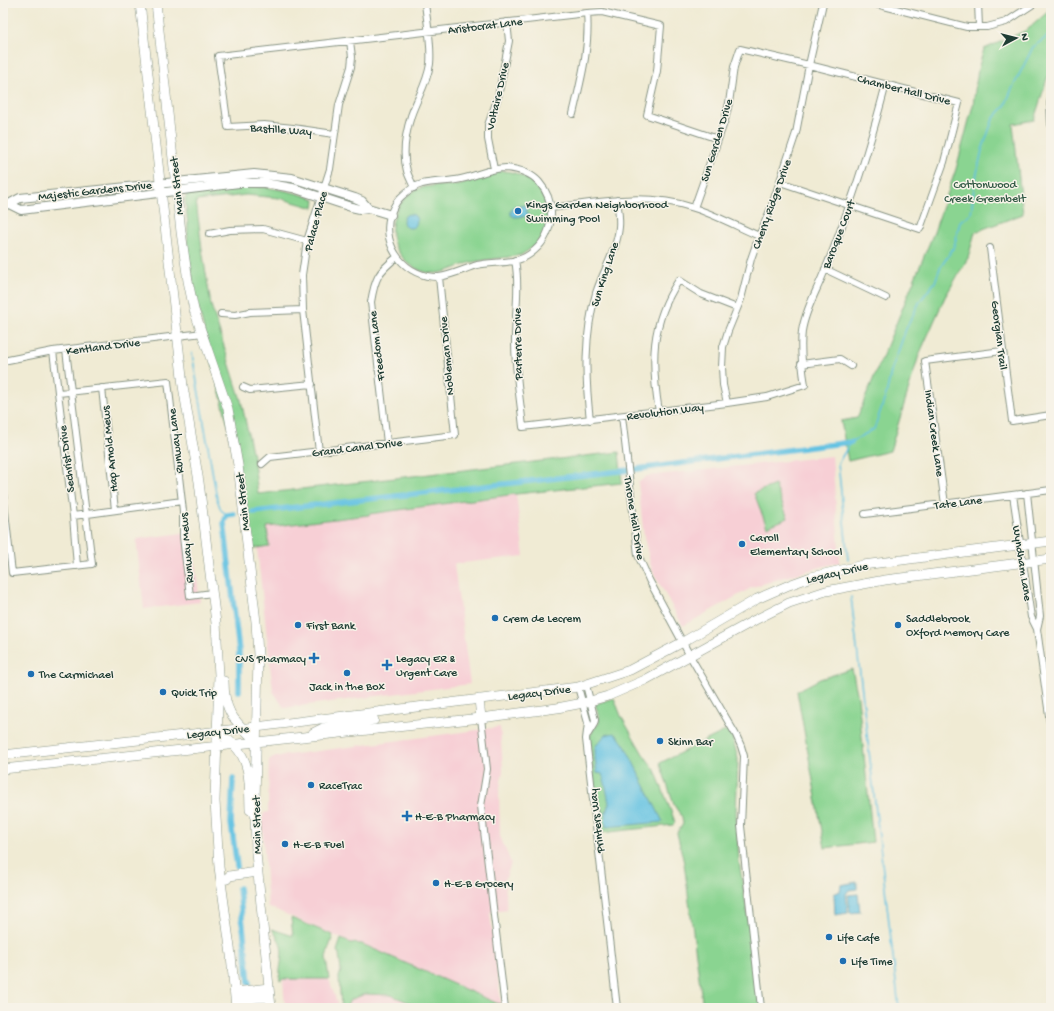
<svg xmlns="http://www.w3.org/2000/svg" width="1054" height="1011" font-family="'Gochi Hand',sans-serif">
  <rect width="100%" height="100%" fill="#f7f3e8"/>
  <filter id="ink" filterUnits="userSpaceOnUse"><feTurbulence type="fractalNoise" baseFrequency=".025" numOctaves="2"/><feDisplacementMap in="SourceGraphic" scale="8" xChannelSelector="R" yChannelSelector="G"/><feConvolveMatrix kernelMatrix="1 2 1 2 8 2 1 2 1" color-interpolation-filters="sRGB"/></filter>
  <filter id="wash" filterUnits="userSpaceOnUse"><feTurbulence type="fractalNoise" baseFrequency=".012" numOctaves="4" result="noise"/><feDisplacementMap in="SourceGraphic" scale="16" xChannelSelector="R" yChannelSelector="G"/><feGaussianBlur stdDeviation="0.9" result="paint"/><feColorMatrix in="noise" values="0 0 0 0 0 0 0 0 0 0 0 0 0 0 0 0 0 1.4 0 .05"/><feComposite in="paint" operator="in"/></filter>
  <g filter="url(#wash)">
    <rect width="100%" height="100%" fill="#f0ebd4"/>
    <path fill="#f7cfd5" d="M832,456L840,562L792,575L753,587L683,626L653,572L650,563L644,537L638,483L647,476Z
      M516,494L524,556L454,564L470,684L284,708L273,691L257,548L269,546L267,527L369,515V514Z
      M191,532L200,602L144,609L136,539Z
      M500,727L503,770L499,793L500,836L511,863L505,880L507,910L490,912L501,1005L362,944L351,943L274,909L268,908L262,820L264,813L268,812L269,760L273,757Z
      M283,979H329L339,1008H285Z
      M365,994L391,995L422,1008H346L350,1000Z"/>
    <path fill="#8ad491" stroke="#548862" d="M1051,9V66L1034,120L1013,124L1023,214L975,232L968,258L945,297L919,355L890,451L848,461L841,421L857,418L934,232L956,169L973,105L978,69L984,49L1027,30Z
      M504,171C537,174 558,205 542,236C538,244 529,250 521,255C505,258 489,259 473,262C459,265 447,274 432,273C416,272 404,262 396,248C384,226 399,193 424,187C436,185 448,186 460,184C470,182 479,176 489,173C494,172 499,171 504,171Z
      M239,186C264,186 288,190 312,198L315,200L314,208L279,198L246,195L196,201L202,249L211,305L241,400L253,456L258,494L619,452L622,483L516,494L369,514V515L267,527L269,546L250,549L243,484L195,294L187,247L188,225L185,199L188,192Z
      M775,485L788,518L767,527L754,493Z
      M852,669L858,698L873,842L825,848L797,691L820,679Z
      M614,698L621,716L643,754L655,770L674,819L675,823L673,825L600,833L589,741C590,734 594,728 599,723V715L595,704Z
      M727,730L731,732L738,759L736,812L739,861L762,1008H703L684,863L677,833L683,824L682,817L674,805L660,763Z
      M291,918L333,935L326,957L329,979H283L280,981C278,969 284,958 281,946C280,940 275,934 272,929L293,936Z
      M341,939L351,943L362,944L501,1005V1008H422L391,995L365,994L350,1000L346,1008H341L339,977L341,971L339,954L337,951Z"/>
    <path fill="#63c2e2" stroke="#41808b" d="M528,205L526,212L530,216L515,217L511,215V211L514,207Z
      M403 221a7 7 0 1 1 14 0a7 7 0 1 1-14 0Z
      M614,733L618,736L625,746L663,822L606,827L605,815L609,803L605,783L602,774L597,773L595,759V747L605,735Z
      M857,882V889L849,890L846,894L848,913L835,915L834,894L840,891L841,885Z
      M858,894L860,912L850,913L848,895Z"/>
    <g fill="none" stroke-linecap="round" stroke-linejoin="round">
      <path stroke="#63c2e2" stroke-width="1.5" d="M192,353L217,499L221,510L227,515
        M848,560L838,463L851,442L874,429L886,395L891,372L906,329L920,301L935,282L940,268L954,247L960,222L971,214L974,187L982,150L993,119L1005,106L1011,91L1033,47L1051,34
        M851,597L899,1008"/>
      <path stroke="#63c2e2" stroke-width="5.5" d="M253,512L629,470L851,442
        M234,514L227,515L224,522L239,651V691
        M233,779L231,823L237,866
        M239,888L249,983
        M251,1007V1008"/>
    </g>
  </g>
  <g filter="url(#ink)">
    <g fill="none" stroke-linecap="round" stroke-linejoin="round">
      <g stroke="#889484" stroke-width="8">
        <path id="minor" d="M872,3L967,27H987L1006,22L1035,3
          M978,3L979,27
          M1051,99L1050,103L1051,124
          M573,114C581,80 590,47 587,13
          M334,134L293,128L264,125L228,127L218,56L587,13L602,12L661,26L657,71L647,115L718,139
          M506,168C517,169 531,173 539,182C558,204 554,237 530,254C515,265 494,261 477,265C464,269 452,275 439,277C406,278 381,247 390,215C393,209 395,202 401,197C406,192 415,186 422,184C435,181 448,182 461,179C476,176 490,168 506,168Z
          M494,169L488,139V125L498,97L509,41L507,22
          M414,188C412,182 408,176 407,171C402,154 406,132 411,116C417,98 427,84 430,64C432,44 427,23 425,3
          M551,208C599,202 646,192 694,208C716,215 738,227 759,236
          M694,208L725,120L729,103L734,67L740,49L809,65L959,103L944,162L920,229L780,182
          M209,234L230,230L263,229L307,241
          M990,248L1012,421L1051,415
          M515,260C520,287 515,314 515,341C515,370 520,398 523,427L727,403L767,397L805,385C802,367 800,349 802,331C805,311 815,294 822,277C832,254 840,232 848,209C863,168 875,126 886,84
          M825,269L886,298
          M221,314L235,315L250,312L303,310
          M53,351L73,516L77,566
          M3,361L53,351L203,333
          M801,364L840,359L851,366
          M243,387L250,390L312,384
          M102,388L115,510
          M59,393L168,381L183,511V537L190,596L212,593
          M727,403L723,385L722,367L723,347L728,331L741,299L751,259L759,236L771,208L796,133L809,65L823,3
          M659,412C651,362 650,324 679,280L701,294L737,308
          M622,416L638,555L649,580L690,656L736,735L741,746L744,756L741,826L761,1008
          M590,420C585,377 584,335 596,293C603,271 617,250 619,227C620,218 618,208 617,200
          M387,443L371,302C375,278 378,272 397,257
          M319,452L303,310L302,275L307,241L330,169L339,105L351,67L352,57L350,41
          M262,464L270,457L455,435L439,277
          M1027,493L1040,616L1037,629L1051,730
          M3,494L12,573L92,564L66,350
          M1013,495L1031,617L1037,629
          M945,504L925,361L1002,351
          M865,514L1051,490
          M73,516L182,501
          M586,685L595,720L594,724L588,734
          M578,687L588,723L586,739L617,1008
          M481,718L487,769L481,806L505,1008"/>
      </g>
      <g stroke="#889484" stroke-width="10">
        <path id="tertiary" d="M9,204L21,210L239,183H264L293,188L351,207L360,209L368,208
          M3,205L9,204L20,198L254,174L292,178L355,198L362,201L368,208L391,215"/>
      </g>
      <g stroke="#889484" stroke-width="10">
        <path id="secondary" d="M140,3L183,386L199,482L216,623L219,675L215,801L219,867L231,955L236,1008
          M156,3L181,232L188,281L194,310L228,409L238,465L256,622L258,655L255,804L256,853L271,1008
          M224,681C224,714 235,721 257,742
          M479,699L481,718
          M217,731C223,736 229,740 234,745C252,763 249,787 250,810
          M313,733L323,728L374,720
          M3,755L256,727L578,687L630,670L683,642L757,599L789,585L811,577L863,565L1051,541
          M3,769L481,718L557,708L583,703L608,696L645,680L755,620L789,603L826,591L885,580L1051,559
          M221,880L227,879L229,876L257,872
          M235,992L269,988
          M236,1000L270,997"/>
      </g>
      <use href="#minor" stroke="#fff" stroke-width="6"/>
      <use href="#tertiary" stroke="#fff" stroke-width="8"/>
      <use href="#secondary" stroke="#fff" stroke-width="9"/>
    </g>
  </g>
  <g fill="#1f6fb2" stroke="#f7f3e8" stroke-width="1.5">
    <circle cx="518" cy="211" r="4"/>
    <circle cx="742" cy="544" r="4"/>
    <circle cx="495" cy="618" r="4"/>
    <circle cx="298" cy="625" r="4"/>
    <circle cx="898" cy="625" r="4"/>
    <path d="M312 652h4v4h4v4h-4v4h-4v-4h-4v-4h4z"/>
    <path d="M385 659h4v4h4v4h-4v4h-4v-4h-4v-4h4z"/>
    <circle cx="347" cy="673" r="4"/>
    <circle cx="31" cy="674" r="4"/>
    <circle cx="163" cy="692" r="4"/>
    <circle cx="660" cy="741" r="4"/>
    <circle cx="311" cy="785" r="4"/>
    <path d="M405 810h4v4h4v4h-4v4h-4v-4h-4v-4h4z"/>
    <circle cx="285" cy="844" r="4"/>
    <circle cx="436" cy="883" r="4"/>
    <circle cx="829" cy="937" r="4"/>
    <circle cx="843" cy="961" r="4"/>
  </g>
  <g text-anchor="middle" stroke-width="3" stroke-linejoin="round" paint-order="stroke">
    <g font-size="12" fill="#1f3d34" stroke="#f7f3e8">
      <text transform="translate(485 25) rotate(-7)" y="4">Aristocrat Lane</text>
      <text transform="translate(904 89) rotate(14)" y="4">Chamber Hall Drive</text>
      <text transform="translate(497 96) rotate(-77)" y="4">Voltaire Drive</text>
      <text transform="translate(281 129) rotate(4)" y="4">Bastille Way</text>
      <text transform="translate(716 140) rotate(-73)" y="4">Sun Garden Drive</text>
      <text transform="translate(176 186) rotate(-96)" y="4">Main Street</text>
      <text transform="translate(95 190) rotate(-6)" y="4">Majestic Gardens Drive</text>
      <text transform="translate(771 204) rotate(-70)" y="4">Cherry Ridge Drive</text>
      <text transform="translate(315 221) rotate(-75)" y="4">Palace Place</text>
      <text transform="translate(838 234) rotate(-69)" y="4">Baroque Court</text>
      <text transform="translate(604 274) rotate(-72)" y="4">Sun King Lane</text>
      <text transform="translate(1000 335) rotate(83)" y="4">Georgian Trail</text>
      <text transform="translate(517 344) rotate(-91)" y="4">Parterre Drive</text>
      <text transform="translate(103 346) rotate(-7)" y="4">Kentland Drive</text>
      <text transform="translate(376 346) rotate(-97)" y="4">Freedom Lane</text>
      <text transform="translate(446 356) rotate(-95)" y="4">Nobleman Drive</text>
      <text transform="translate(665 411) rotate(-7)" y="4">Revolution Way</text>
      <text transform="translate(935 433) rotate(82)" y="4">Indian Creek Lane</text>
      <text transform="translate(175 441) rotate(-97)" y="4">Runway Lane</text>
      <text transform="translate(357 447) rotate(-7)" y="4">Grand Canal Drive</text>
      <text transform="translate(109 449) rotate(-96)" y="4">Hap Arnold Mews</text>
      <text transform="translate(66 459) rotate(-97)" y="4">Sechrist Drive</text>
      <text transform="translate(242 502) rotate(-96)" y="4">Main Street</text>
      <text transform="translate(958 502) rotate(-7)" y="4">Tate Lane</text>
      <text transform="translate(635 518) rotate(81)" y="4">Throne Hall Drive</text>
      <text transform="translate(186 548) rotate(-95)" y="4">Runway Mews</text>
      <text transform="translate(1023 563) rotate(81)" y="4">Wyndham Lane</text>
      <text transform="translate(837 572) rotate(-13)" y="4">Legacy Drive</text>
      <text transform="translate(539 692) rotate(-7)" y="4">Legacy Drive</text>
      <text transform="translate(218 731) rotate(-6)" y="4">Legacy Drive</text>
      <text transform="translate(596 821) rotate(-97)" y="4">Printers Way</text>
      <text transform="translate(256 825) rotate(-91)" y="4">Main Street</text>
    </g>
    <g font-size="12" fill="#345b47" stroke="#f7f3e8">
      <text x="985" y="188">Cottonwood<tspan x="985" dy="14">Creek Greenbelt</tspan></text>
    </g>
    <g font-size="12" fill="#1f3d34" stroke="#f7f3e8" text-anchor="start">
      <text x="526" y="208">Kings Garden Neighborhood<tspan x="526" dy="14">Swimming Pool</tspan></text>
      <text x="750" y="541">Caroll<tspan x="750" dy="14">Elementary School</tspan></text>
      <text x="503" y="622">Crem de Lecrem</text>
      <text x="906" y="622">Saddlebrook<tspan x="906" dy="14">Oxford Memory Care</tspan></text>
      <text x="306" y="629">First Bank</text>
      <text x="306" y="662" text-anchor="end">CVS Pharmacy</text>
      <text x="396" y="662">Legacy ER &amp;<tspan x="396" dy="14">Urgent Care</tspan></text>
      <text x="39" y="678">The Carmichael</text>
      <text x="347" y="690" text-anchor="middle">Jack in the Box</text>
      <text x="171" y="696">Quick Trip</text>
      <text x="668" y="745">Skinn Bar</text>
      <text x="319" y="789">RaceTrac</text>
      <text x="415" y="820">H-E-B Pharmacy</text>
      <text x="293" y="848">H-E-B Fuel</text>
      <text x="444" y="887">H-E-B Grocery</text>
      <text x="837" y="941">Life Cafe</text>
      <text x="851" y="965">Life Time</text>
    </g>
  </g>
  <rect width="1054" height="1011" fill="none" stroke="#f7f3e8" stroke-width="16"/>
  <g transform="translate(1016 38) rotate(83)" stroke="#f7f3e8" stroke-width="3" paint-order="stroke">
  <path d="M0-3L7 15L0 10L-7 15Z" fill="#1f3d34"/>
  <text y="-6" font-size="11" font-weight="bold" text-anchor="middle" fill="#1f3d34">N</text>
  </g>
</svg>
